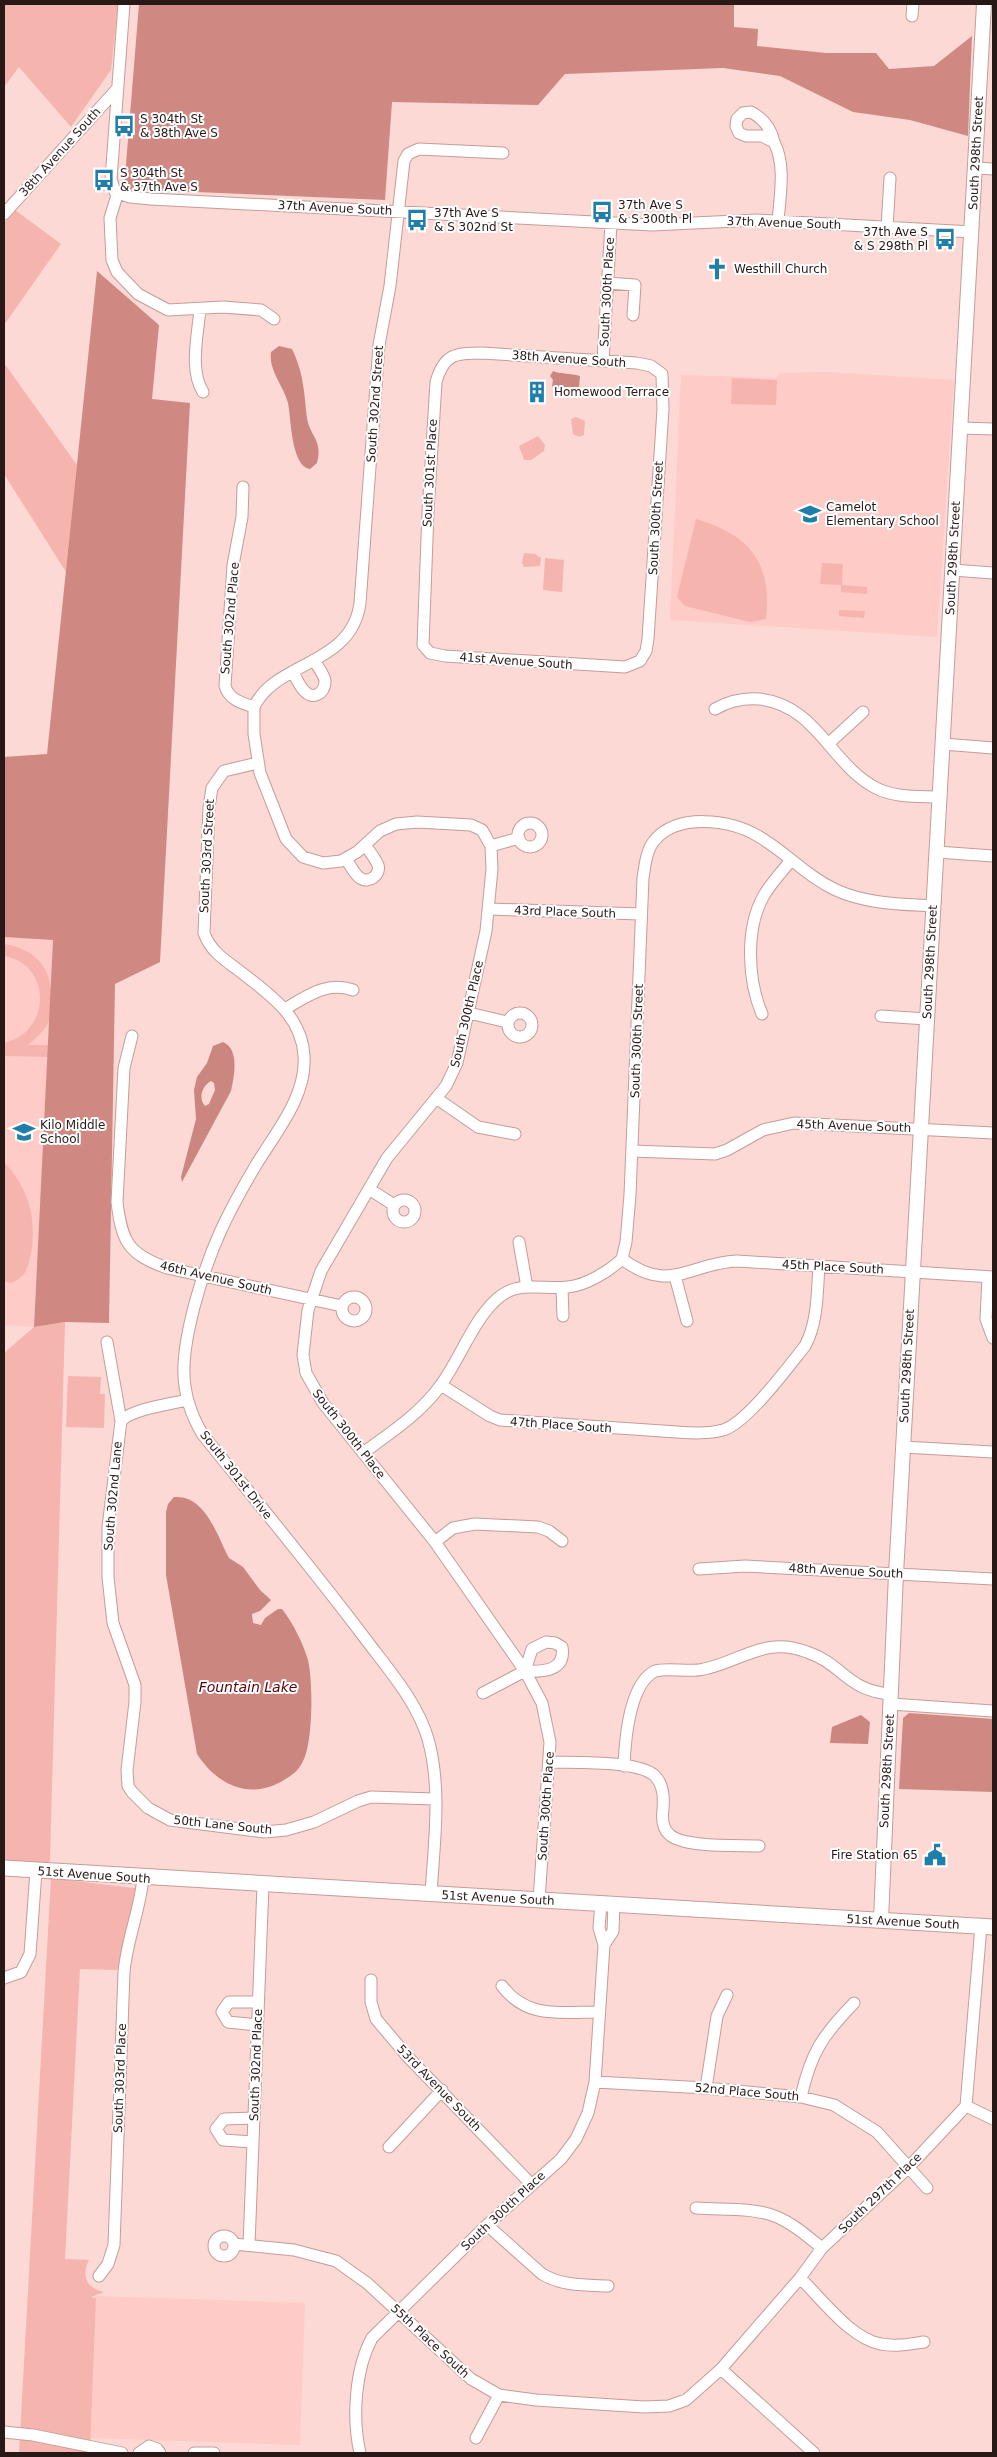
<svg xmlns="http://www.w3.org/2000/svg" width="997" height="2457" font-family="'DejaVu Sans',sans-serif">
  <rect width="100%" height="100%" fill="#fcd9d5"/>
  <path fill="#fecbc6" d="M829,372L954,380L937,637L670,620L681,375L776,378L780,373Z
    M4,937L53,940L34,1327L4,1325Z
    M96,2296L305,2303L300,2445L91,2438Z"/>
  <path fill="#f6b4ae" d="M4,4H118L111,70L71,127L19,67L4,87Z
    M15,210L61,244L4,325V223Z
    M4,363L77,465L66,572L4,474Z
    M732,378L777,380L776,405L731,404Z
    M576,417L585,421L584,435L579,437L573,434L571,419Z
    M538,436L545,445L544,451L531,460H524L519,446Z
    M696,519C750,535 772,562 766,619L750,622L685,606L677,597Z
    M524,553L535,554L541,558L540,566L524,567L522,562Z
    M545,558L564,560L562,592L543,590Z
    M822,563L843,564L842,585L867,587V594L841,592V585L820,584Z
    M839,610L865,611L864,618L839,616Z
    M4,944C36,949 54,969 51,1003C51,1007 52,1014 50,1018C47,1029 36,1038 28,1045H51V1057L4,1056V1043C51,1033 53,964 4,956Z
    M4,1162C27,1187 36,1214 32,1248C31,1255 28,1268 24,1274C21,1278 15,1281 11,1283L4,1281Z
    M65,1322L50,1859L48,1872L4,1868V1353L34,1327Z
    M68,1376L101,1377L100,1394H105L104,1428L66,1427Z
    M51,1878L142,1889L117,1970L80,1969L65,2259L89,2260C81,2276 87,2289 104,2292L91,2297L96,2298L90,2453H19Z"/>
  <path fill="#cf8982" d="M139,4H734V27L758,29L757,46L826,53H876L889,69L934,66L972,36L968,136L910,120L853,112L780,76L723,68L565,74L538,105L392,102L385,200L124,189Z
    M97,271L159,325L152,399L190,403L160,962L115,984L109,1323L65,1322L34,1327L53,940L4,937V757L47,754Z
    M909,1713L993,1719V1792L899,1789L903,1718Z"/>
  <path fill="#cb867f" fill-rule="evenodd" d="M279,346L292,349C304,374 304,392 307,418C310,437 323,439 317,463L310,469C291,467 291,417 288,403C284,387 268,370 271,352Z
    M553,371C559,374 570,373 580,376L579,387H561L558,390L552,386L553,380L550,376Z
    M223,1042C240,1049 234,1077 231,1091L182,1182L181,1177L196,1119L194,1090L197,1077L207,1063L213,1046ZM211,1081L214,1083L215,1090L209,1104L205,1106C198,1098 202,1086 211,1081Z
    M174,1497C206,1495 217,1536 229,1558L243,1567L260,1590L271,1600L260,1611L252,1614L253,1623L261,1625L265,1618L278,1609H282C293,1623 303,1643 308,1660C313,1681 313,1739 304,1759C300,1769 293,1775 284,1780C250,1801 217,1785 197,1754L166,1575V1512L168,1504Z
    M861,1715L870,1722L868,1744L830,1743L832,1727Z"/>
  <g fill="none" stroke-linecap="round" stroke-linejoin="round">
    <g stroke="#c59c98" stroke-width="13">
      <path id="minor" d="M124,4L111,179L115,192L130,197L151,199L652,225L757,220L972,232
        M912,16L913,4
        M751,112C764,119 771,128 774,142L762,136H746L739,133L736,126L737,119L743,113Z
        M774,142C786,165 780,196 778,221
        M976,168L993,169
        M118,192L110,218L112,260L117,272L138,294L168,310L223,307L261,310L274,319
        M4,214L117,89
        M887,228L890,178
        M607,283L635,285L633,315
        M200,309C198,334 189,370 203,392
        M482,353L637,363L651,366L662,374L663,409L648,639L646,651L640,661L625,667L445,656L430,653L423,645L428,512L436,382C444,354 455,353 482,353Z
        M603,361L611,223
        M961,428L993,429
        M243,487L242,517L233,565L225,686C229,700 242,703 254,707V734L260,773L286,839L303,857L323,863L341,861L357,852L380,831L396,824L417,822L471,825L482,830L491,846L492,869L486,931L457,1063L446,1086L387,1158L321,1271L308,1310L303,1355L306,1373L323,1403L435,1542L525,1671L542,1703L550,1742L539,1900
        M953,570L993,573
        M293,672C298,682 307,704 321,692C324,689 325,685 325,681C324,674 317,666 314,660
        M254,707C275,661 352,666 360,603L379,345L390,286L404,161L408,154L419,149L503,153
        M715,709C729,701 743,698 759,699C817,705 831,765 876,788C895,798 919,796 940,797
        M828,744L863,712
        M943,744L993,748
        M258,763L224,771L212,788L209,807L204,933C210,950 223,959 237,969C266,992 302,1014 304,1056C307,1096 276,1132 256,1165C226,1215 209,1251 194,1307C182,1354 176,1391 203,1435C257,1502 312,1568 364,1637C387,1668 417,1701 428,1739C442,1789 434,1843 431,1894
        M518 835a12 12 0 1 1 24 0a12 12 0 1 1-24 0Z
        M491,846L519,838
        M937,852L993,856
        M346,859C350,865 355,875 360,878C369,884 381,875 378,865C375,858 369,851 365,845
        M489,909L641,914
        M285,1009C307,996 327,981 353,990
        M508 1025a12 12 0 1 1 24 0a12 12 0 1 1-24 0Z
        M469,1013L507,1022
        M762,1014C748,981 745,930 763,897C770,884 782,872 791,860
        M881,1016L927,1019
        M132,1036L124,1068L117,1202C122,1242 128,1254 167,1268L342,1306
        M436,1098L478,1127L515,1134
        M632,1151L715,1154L727,1150L763,1130L794,1123L993,1133
        M369,1189L394,1205
        M393 1211a11 11 0 1 1 22 0a11 11 0 1 1-22 0Z
        M519,1242L527,1287
        M622,1259C670,1295 689,1263 737,1261L993,1277
        M675,1276L687,1321
        M988,1277L986,1319L993,1338
        M562,1288L563,1316
        M342 1309a12 12 0 1 1 24 0a12 12 0 1 1-24 0Z
        M107,1342L121,1421L108,1527V1577L113,1623L135,1685V1702L127,1770L128,1786L132,1792L148,1808L170,1820L265,1832L286,1830L314,1822L358,1801L371,1797L435,1799
        M441,1385L490,1416L500,1420L677,1432C692,1433 708,1434 723,1430C747,1423 788,1367 805,1346C818,1322 817,1293 819,1266
        M121,1421C132,1409 171,1404 187,1400
        M903,1447L993,1452
        M363,1453C390,1433 420,1414 440,1386C460,1360 475,1314 502,1295C522,1281 546,1290 568,1287C587,1285 609,1271 622,1259L626,1242L630,1195L643,878C645,866 646,851 654,841C677,813 729,819 758,836C786,852 806,876 836,890C867,904 900,904 934,906
        M435,1542L453,1528L475,1524L538,1527L549,1531L562,1541
        M699,1569L745,1566L993,1579
        M546,1642L555,1643L562,1647C566,1671 543,1672 525,1671L532,1649Z
        M483,1693L525,1671
        M891,1704L993,1711
        M550,1762C574,1763 638,1760 655,1776C664,1785 664,1798 663,1809C662,1817 662,1828 669,1834C682,1848 739,1845 759,1846
        M624,1766C625,1741 629,1684 655,1671C671,1667 688,1673 704,1669C742,1661 765,1636 807,1652C843,1664 847,1691 891,1694
        M601,1903L599,1928L604,1945L613,1931L614,1904
        M4,1978L21,1972L30,1954L36,1871
        M371,1980V2002L376,2019L408,2057L531,2184
        M502,1986C527,2019 560,2012 598,2012
        M257,2025L228,2022L222,2012L229,2002H258
        M595,2082L706,2088L801,2097L834,2105L877,2132L927,2188
        M706,2088L717,2016L727,1995
        M801,2097C811,2052 823,2035 854,2003
        M966,2106L993,2119
        M253,2142L223,2140L216,2129L224,2119L254,2118
        M389,2147L442,2090
        M696,2208C723,2210 753,2207 777,2217C794,2224 808,2237 822,2248
        M487,2225L542,2274C562,2286 585,2285 608,2286
        M214 2246a10 10 0 1 1 20 0a10 10 0 1 1-20 0Z
        M234,2244L294,2250L336,2261L367,2283L471,2379L499,2395L536,2400L644,2407L669,2406L686,2400L721,2369L800,2278L822,2248L908,2168L966,2106L981,1926
        M249,2245L263,1885
        M99,2276L108,2264L114,2245L124,1972C127,1939 140,1910 143,1878
        M800,2278C822,2299 851,2339 881,2344C896,2347 910,2344 924,2342
        M721,2369L814,2453
        M4,2432L33,2435L122,2453
        M476,2438L499,2395
        M139,2453L149,2446L157,2449L160,2453
        M194,2453H214
        M360,2453C352,2418 355,2369 372,2338L487,2225L561,2159L576,2139L588,2113L595,2082L604,1945"/>
    </g>
    <g stroke="#c59c98" stroke-width="16">
      <path id="tertiary" d="M881,1920L896,1574L984,4"/>
    </g>
    <g stroke="#c59c98" stroke-width="17">
      <path id="secondary" d="M4,1868L993,1927"/>
    </g>
    <use href="#minor" stroke="#fff" stroke-width="11"/>
    <use href="#tertiary" stroke="#fff" stroke-width="14"/>
    <use href="#secondary" stroke="#fff" stroke-width="15"/>
  </g>
  <defs>
    <g id="bus-bare" transform="scale(1.725)"><path d="M-5-6H5V4H4V6H2V4H-2V6H-4V4H-5ZM-3.5-4V0h7V-4ZM-3.5 1.2v1.5H-2V1.2ZM2 1.2v1.5H3.5V1.2Z" fill="#207eab" stroke="#fff" stroke-width="2.5" paint-order="stroke"/></g>
    <g id="church-bare" transform="scale(1.725)"><path d="M-1.2-6h2.4v3.5h3.3v2.4h-3.3V6h-2.4V-.1h-3.3v-2.4h3.3Z" fill="#207eab" stroke="#fff" stroke-width="2.5" paint-order="stroke"/></g>
    <g id="building-bare" transform="scale(1.725)"><path d="M-4-6H4V6H1V3H-1V6H-4ZM-2.5-4.3h1.7v1.8h-1.7ZM.8-4.3h1.7v1.8H.8ZM-2.5-1h1.7V.8h-1.7ZM.8-1h1.7V.8H.8Z" fill="#207eab" stroke="#fff" stroke-width="2.5" paint-order="stroke"/></g>
    <g id="school-bare" transform="scale(1.725)"><path d="M0-5L7-2L0 1L-7-2ZM-4 1L0 2.5L4 1V4Q0 6-4 4Z" fill="#207eab" stroke="#fff" stroke-width="2.5" paint-order="stroke"/></g>
    <g id="civic-bare" transform="scale(1.725)"><path d="M-.6-6.5H3V-4.5H.6V-3L4-1V1h2V6H-6V1h2V-1L-.6-3ZM-1.2 2.5V6h2.4V2.5Z" fill="#207eab" stroke="#fff" stroke-width="2.5" paint-order="stroke"/></g>
  </defs>
  <g fill-rule="evenodd">
    <use href="#bus-bare" x="124" y="126"/>
    <use href="#bus-bare" x="104" y="180"/>
    <use href="#bus-bare" x="602" y="212"/>
    <use href="#bus-bare" x="417" y="220"/>
    <use href="#bus-bare" x="945" y="239"/>
    <use href="#church-bare" x="717" y="269"/>
    <use href="#building-bare" x="537" y="392"/>
    <use href="#school-bare" x="810" y="514"/>
    <use href="#school-bare" x="24" y="1132"/>
    <use href="#civic-bare" x="935" y="1855"/>
  </g>
  <g text-anchor="middle" stroke-width="4" stroke-linejoin="round" paint-order="stroke">
    <g font-size="12" fill="#281917" stroke="#fff" text-anchor="start">
      <text x="140" y="123">S 304th St<tspan x="140" dy="14">&amp; 38th Ave S</tspan></text>
      <text x="120" y="177">S 304th St<tspan x="120" dy="14">&amp; 37th Ave S</tspan></text>
      <text x="618" y="209">37th Ave S<tspan x="618" dy="14">&amp; S 300th Pl</tspan></text>
      <text x="434" y="217">37th Ave S<tspan x="434" dy="14">&amp; S 302nd St</tspan></text>
      <text x="928" y="236" text-anchor="end">37th Ave S<tspan x="928" dy="14">&amp; S 298th Pl</tspan></text>
      <text x="734" y="273">Westhill Church</text>
      <text x="554" y="396">Homewood Terrace</text>
      <text x="826" y="511">Camelot<tspan x="826" dy="14">Elementary School</tspan></text>
      <text x="40" y="1129">Kilo Middle<tspan x="40" dy="14">School</tspan></text>
      <text x="918" y="1859" text-anchor="end">Fire Station 65</text>
    </g>
    <g font-size="12" fill="#281917" stroke="#fff">
      <text transform="translate(60 152) rotate(-48)" y="4">38th Avenue South</text>
      <text transform="translate(976 153) rotate(-87)" y="4">South 298th Street</text>
      <text transform="translate(335 208) rotate(3)" y="4">37th Avenue South</text>
      <text transform="translate(784 223) rotate(2)" y="4">37th Avenue South</text>
      <text transform="translate(607 292) rotate(-87)" y="4">South 300th Place</text>
      <text transform="translate(569 359) rotate(4)" y="4">38th Avenue South</text>
      <text transform="translate(375 404) rotate(-86)" y="4">South 302nd Street</text>
      <text transform="translate(430 473) rotate(-87)" y="4">South 301st Place</text>
      <text transform="translate(656 518) rotate(-87)" y="4">South 300th Street</text>
      <text transform="translate(953 558) rotate(-87)" y="4">South 298th Street</text>
      <text transform="translate(230 618) rotate(-85)" y="4">South 302nd Place</text>
      <text transform="translate(516 661) rotate(4)" y="4">41st Avenue South</text>
      <text transform="translate(207 856) rotate(-87)" y="4">South 303rd Street</text>
      <text transform="translate(565 912) rotate(2)" y="4">43rd Place South</text>
      <text transform="translate(930 962) rotate(-87)" y="4">South 298th Street</text>
      <text transform="translate(467 1014) rotate(-77)" y="4">South 300th Place</text>
      <text transform="translate(637 1041) rotate(-88)" y="4">South 300th Street</text>
      <text transform="translate(854 1126) rotate(2)" y="4">45th Avenue South</text>
      <text transform="translate(833 1267) rotate(3)" y="4">45th Place South</text>
      <text transform="translate(216 1278) rotate(13)" y="4">46th Avenue South</text>
      <text transform="translate(907 1366) rotate(-87)" y="4">South 298th Street</text>
      <text transform="translate(561 1425) rotate(4)" y="4">47th Place South</text>
      <text transform="translate(349 1434) rotate(52)" y="4">South 300th Place</text>
      <text transform="translate(236 1475) rotate(52)" y="4">South 301st Drive</text>
      <text transform="translate(113 1496) rotate(-85)" y="4">South 302nd Lane</text>
      <text transform="translate(846 1571) rotate(3)" y="4">48th Avenue South</text>
      <text transform="translate(887 1771) rotate(-87)" y="4">South 298th Street</text>
      <text transform="translate(546 1806) rotate(-86)" y="4">South 300th Place</text>
      <text transform="translate(223 1825) rotate(6)" y="4">50th Lane South</text>
      <text transform="translate(94 1875) rotate(4)" y="4">51st Avenue South</text>
      <text transform="translate(498 1898) rotate(3)" y="4">51st Avenue South</text>
      <text transform="translate(903 1922) rotate(3)" y="4">51st Avenue South</text>
      <text transform="translate(256 2065) rotate(-88)" y="4">South 302nd Place</text>
      <text transform="translate(120 2078) rotate(-88)" y="4">South 303rd Place</text>
      <text transform="translate(439 2088) rotate(46)" y="4">53rd Avenue South</text>
      <text transform="translate(747 2092) rotate(5)" y="4">52nd Place South</text>
      <text transform="translate(880 2193) rotate(-44)" y="4">South 297th Place</text>
      <text transform="translate(503 2211) rotate(-43)" y="4">South 300th Place</text>
      <text transform="translate(430 2341) rotate(43)" y="4">55th Place South</text>
    </g>
    <g font-size="14" font-style="italic" fill="#590108" stroke="#fff">
      <text x="248" y="1692">Fountain Lake</text>
    </g>
  </g>
  <rect width="997" height="2457" fill="none" stroke="#281917" stroke-width="10"/>
</svg>
